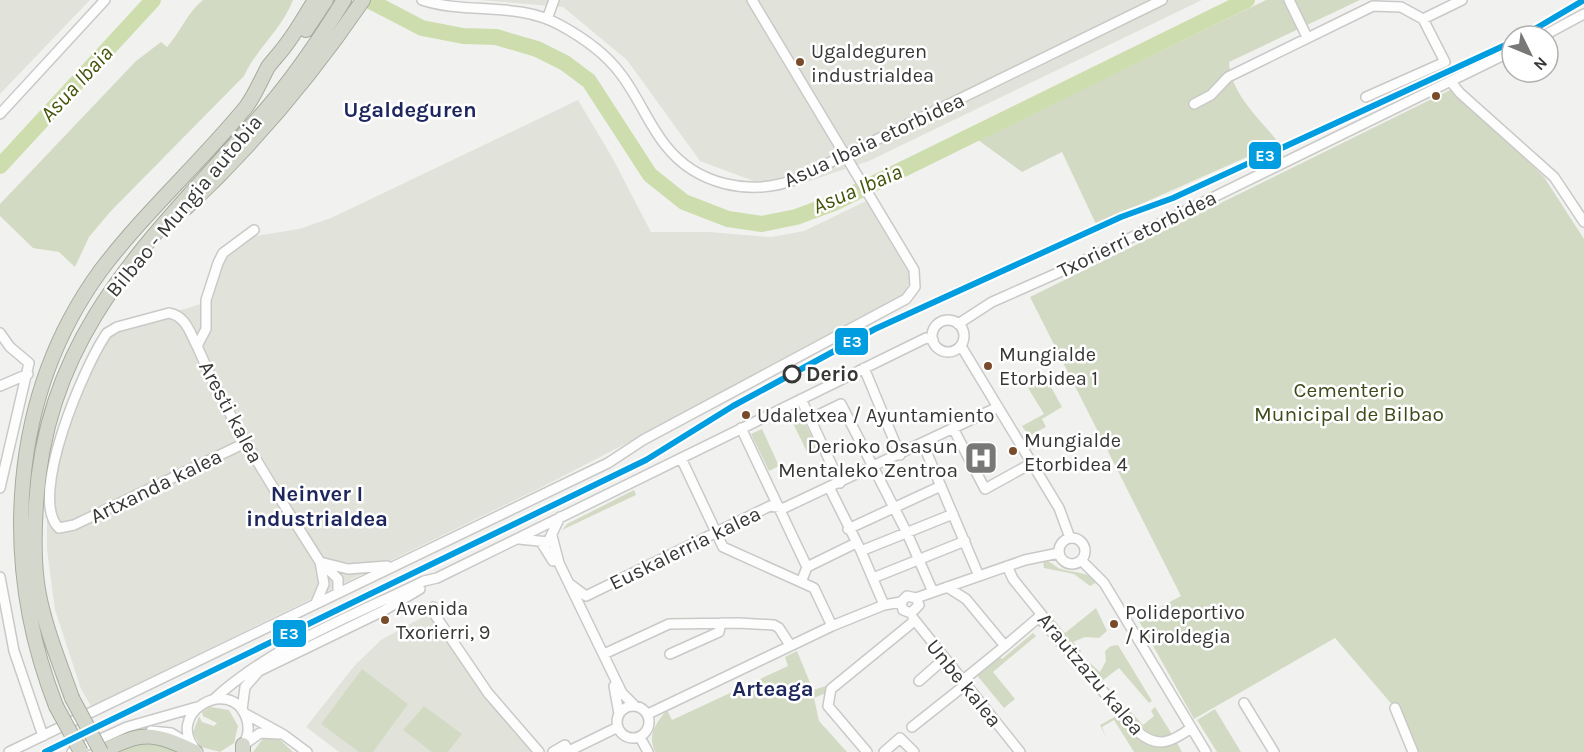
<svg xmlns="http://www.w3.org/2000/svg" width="1584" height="752" font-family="Karla,sans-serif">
  <rect width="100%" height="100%" fill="#f1f2ef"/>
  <path fill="#e1e3db" d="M0,0H90L0,94Z
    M479,0H1202L869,161L780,191L700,161L627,60L563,7Z
    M578,100L612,157L651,232H710L771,237L804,231L866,201L911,277L906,293L718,396L542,487L91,706L81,689L55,610L47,550V517L62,432L107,333L210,301L222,261L250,237L299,229L331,218Z
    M428,614L439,624L534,752H339L306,727L355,665L381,640Z"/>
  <path fill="#d3dac3" d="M203,0H293C282,29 257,48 244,76L110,212L89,237L75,267L59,252L33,248L0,216V204L136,61L161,42L167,47C181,31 187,13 203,0Z
    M1266,0H1360L1229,62C1230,93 1260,119 1279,143L1096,224L1062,152L1022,172L978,140Z
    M1452,89L1544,177L1584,239V752H1413L1395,708L1335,638L1194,719L1138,619L1181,596L1030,297Z
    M1046,378L1062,407L1042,419L1046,427L1029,436L1022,426L1044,414L1028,388Z
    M799,411L817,447L807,452L789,415Z
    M762,429L779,466L769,471L751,434Z
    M634,490L636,495L562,530L567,524Z
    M1043,560C1052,561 1056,569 1065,570C1078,573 1087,572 1097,582L1090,586L1074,574L1044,568Z
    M1096,608L1107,631L1099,638L1085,637L1073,642L1081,651L1080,654L1045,615L1048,613L1065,633Z
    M1033,633L1036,636L993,672L1015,699L1004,708L975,673L997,654L1002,659Z
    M1118,645L1152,701L1149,703L1119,668L1102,681L1088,665L1090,663L1100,672L1106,661L1105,651L1111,646Z
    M797,651L813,690L829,685L826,693L814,698L819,721L847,752H655C647,735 656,723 667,710L672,720L788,666L785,657Z
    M362,669L408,704L373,752H359L321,724Z
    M424,706L462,734L448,752H432L403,730Z
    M210,707L229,710L238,726L234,743L220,752L201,747L193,733L199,716L202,722L214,726L217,723L203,716L202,712Z
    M1155,707L1173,736L1162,741L1146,735L1127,713L1129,710L1143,725L1154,716L1151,711Z
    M1215,709L1241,752H1217L1197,720Z
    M1120,714C1136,733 1149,752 1177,743L1182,752H1134L1114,720L1102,727L1106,737L1100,725Z
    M264,737L278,738L293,752H253Z
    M156,742L182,752H117L130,745Z"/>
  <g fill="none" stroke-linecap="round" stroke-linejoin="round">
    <path stroke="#cdddad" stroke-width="16" d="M368,0L422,28L463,36L496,37L537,49L565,63L589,81L650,175L684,202L728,219L762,224L796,217L834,203L1247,0
      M0,166L153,0"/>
    <g stroke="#c9c9c7" stroke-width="12">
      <path id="minor" d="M422,0C467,15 517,1 560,25C582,37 605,53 620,73C638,96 648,124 666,146C697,185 749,196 794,180L1162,0
        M1289,0L1307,37
        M547,19L554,0
        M1543,36L1584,14
        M1451,82L1460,93L1554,177L1584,222
        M1366,97L1445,62L1423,19
        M1194,104L1211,95L1228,77L1373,6L1401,7L1423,19L1462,0
        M0,114L105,0
        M254,230L223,253L218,263L206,300V329L197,346C230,423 276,492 320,562L324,584L316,603
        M932 336a16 16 0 1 1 32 0a16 16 0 1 1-32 0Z
        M958,324L992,302L1071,267L1512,51
        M0,333L10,347L29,363L0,488
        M197,346C190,333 186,316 169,313L117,327L107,333C85,364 27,498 59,528L74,525L245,443
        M961,346L1059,508L1070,538
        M864,368L900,455
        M0,386L28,374
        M801,399L840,483
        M810,419L841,404L907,533L933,592
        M741,428L807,567L802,580
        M954,430L985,489L1032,463
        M923,444L979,576
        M681,458L723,547L814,588L832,626
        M829,487L861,551L884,605
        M848,529L941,486
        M552,536L559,563L622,693L634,705
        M1059 551a13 13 0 1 1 26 0a13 13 0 1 1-26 0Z
        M519,539L548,542L560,517
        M541,542L553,561
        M861,551L953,514
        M1082,561L1104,583L1206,752
        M320,562L348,569L387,566
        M1007,566L1013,579L1042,615L1039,617L1138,732C1158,749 1172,742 1191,728
        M326,567L338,579V592
        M807,567L856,543
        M0,577L14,651L43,736
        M873,578L965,541
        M570,584L586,596L770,506L784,508L998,407
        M947,587L966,599L1005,646L1039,617
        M916,598L919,605L911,613L903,610L901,602L907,596L916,598L1025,560L1059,553
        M433,607L435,615L488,693L539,752
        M913,618L1020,752
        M604,654L669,624L738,623L774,625L779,628L790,645
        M670,654L719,632L721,623
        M919,681L944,659
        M962,681L1005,646
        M614,686L619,714
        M214,699C273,645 353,616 424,581L437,578L926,338L933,340
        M1244,703L1274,752
        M617 722a16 16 0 1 1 32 0a16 16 0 1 1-32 0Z
        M1395,708L1413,752
        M242,710L245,687L259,671L383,611L420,589
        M244,713L284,735L307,752
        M648,714L832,626L884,605L901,602
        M912,727L965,685
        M151,731L171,733L186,742
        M640,737L648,752
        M245,744L260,733L279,734
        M9,752L608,463L643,440L906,299L915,287L914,270L752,0
        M72,752L127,727L197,707
        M198,752C161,714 230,675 246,717C250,728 248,739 241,748
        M553,752L565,745L568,751
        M567,752L618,727
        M867,752L828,706L831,689L913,622
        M884,752L900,738L914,752"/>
    </g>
    <g stroke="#a7ab9f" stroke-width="16">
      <path id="highway" d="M306,30L326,0
        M186,208C253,145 312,75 363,0
        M72,698C60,664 46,630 39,595C33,565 34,534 36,504C47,324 158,234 268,107C296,74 321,37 344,0
        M56,706C0,563 9,396 101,270C145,212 200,163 246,107C255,95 261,80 268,67C274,59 282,51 288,42C298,29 306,14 315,0
        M101,752C143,731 153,732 195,752
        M243,752V745"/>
    </g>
    <use href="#minor" stroke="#fdfdfd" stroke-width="9"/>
    <use href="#highway" stroke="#d4d8cc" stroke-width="14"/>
    <g stroke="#a7ab9f" stroke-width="16" stroke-linecap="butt">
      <path id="highway-bridge" d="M72,698L101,752
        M56,706L81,752"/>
    </g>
    <use href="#highway-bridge" stroke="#d4d8cc" stroke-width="14"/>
    <g stroke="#fff" stroke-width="10">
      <path id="rail-1" d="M1523,36L1584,0
        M45,752L646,460L733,406L875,329L1121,217L1173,198L1512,42"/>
    </g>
    <use href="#rail-1" stroke="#009de0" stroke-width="6"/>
  </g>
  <defs>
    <g id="hospital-square" transform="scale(1.725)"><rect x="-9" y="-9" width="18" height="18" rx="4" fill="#787977" stroke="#fff"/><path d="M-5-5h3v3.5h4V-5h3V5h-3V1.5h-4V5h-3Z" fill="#fff"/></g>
  </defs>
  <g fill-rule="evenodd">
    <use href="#hospital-square" x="981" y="458"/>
  </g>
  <g fill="#7a4b2a" stroke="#fff" stroke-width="2">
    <circle cx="800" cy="62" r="5"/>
    <circle cx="1436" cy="96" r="5"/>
    <circle cx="988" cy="366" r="5"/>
    <circle cx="746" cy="415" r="5"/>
    <circle cx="1013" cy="451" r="5"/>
    <circle cx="385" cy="620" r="5"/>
    <circle cx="1114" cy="624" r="5"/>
  </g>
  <circle fill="#fff" stroke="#373836" stroke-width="3" cx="792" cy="374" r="8"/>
  <g text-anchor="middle" stroke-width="5" stroke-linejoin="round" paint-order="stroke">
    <g font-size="20" fill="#373836" stroke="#fff" text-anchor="start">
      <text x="811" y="58">Ugaldeguren<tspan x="811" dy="24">industrialdea</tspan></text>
      <text x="999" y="361">Mungialde<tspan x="999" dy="24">Etorbidea 1</tspan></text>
      <text x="757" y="422">Udaletxea / Ayuntamiento</text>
      <text x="1024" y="447">Mungialde<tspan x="1024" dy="24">Etorbidea 4</tspan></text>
      <text x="396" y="615">Avenida<tspan x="396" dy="24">Txorierri, 9</tspan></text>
      <text x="1125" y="619">Polideportivo<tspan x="1125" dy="24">/ Kiroldegia</tspan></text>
    </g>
    <g font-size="21" fill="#373836" stroke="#fff">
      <text transform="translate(874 140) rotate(-25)" y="7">Asua Ibaia etorbidea</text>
      <text transform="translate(184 206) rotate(-50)" y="7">Bilbao - Mungia autobia</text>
      <text transform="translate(1137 234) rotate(-26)" y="7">Txorierri etorbidea</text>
      <text transform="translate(231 412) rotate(62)" y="7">Aresti kalea</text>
      <text transform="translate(156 486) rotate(-26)" y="7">Artxanda kalea</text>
      <text transform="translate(685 548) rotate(-26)" y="7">Euskalerria kalea</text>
      <text transform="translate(1091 674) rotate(50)" y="7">Arautzazu kalea</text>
      <text transform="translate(964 683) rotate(51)" y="7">Unbe kalea</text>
    </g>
    <g font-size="21" font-weight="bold" fill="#373836" stroke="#fff" text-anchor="start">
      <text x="806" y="381">Derio</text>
    </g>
    <g font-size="21" fill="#3d4a1a" stroke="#fff">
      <text x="1349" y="397">Cementerio<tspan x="1349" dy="24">Municipal de Bilbao</tspan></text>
    </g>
    <g font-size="21" fill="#373836" stroke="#fff" text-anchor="end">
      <text x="958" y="453">Derioko Osasun<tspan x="958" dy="24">Mentaleko Zentroa</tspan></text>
    </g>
    <g font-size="22" font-style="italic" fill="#44550b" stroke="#fff">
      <text transform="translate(76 83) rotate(-47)" y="8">Asua Ibaia</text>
      <text transform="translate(857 188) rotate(-23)" y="8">Asua Ibaia</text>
    </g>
    <g font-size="22" font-weight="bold" fill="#1e265e" stroke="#fff">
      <text x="410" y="117">Ugaldeguren</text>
      <text x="317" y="501">Neinver I<tspan x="317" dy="25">industrialdea</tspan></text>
      <text x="773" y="696">Arteaga</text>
    </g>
  </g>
  <g stroke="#fff" stroke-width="2">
    <rect x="1248" y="141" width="34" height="29" rx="6" fill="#009de0"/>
    <rect x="834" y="327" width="35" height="29" rx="6" fill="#009de0"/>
    <rect x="272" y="619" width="35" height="29" rx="6" fill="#009de0"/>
  </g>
  <g font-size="16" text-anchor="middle" font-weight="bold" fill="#fff">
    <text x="1265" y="161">E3</text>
    <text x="852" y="347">E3</text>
    <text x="289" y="639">E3</text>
  </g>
  <g transform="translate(1530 54) rotate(133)"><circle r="28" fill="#ffffff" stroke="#afafaf" stroke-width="1.5"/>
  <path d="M0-4.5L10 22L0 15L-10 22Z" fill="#787977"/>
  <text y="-9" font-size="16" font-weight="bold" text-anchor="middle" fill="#373836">N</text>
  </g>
</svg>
